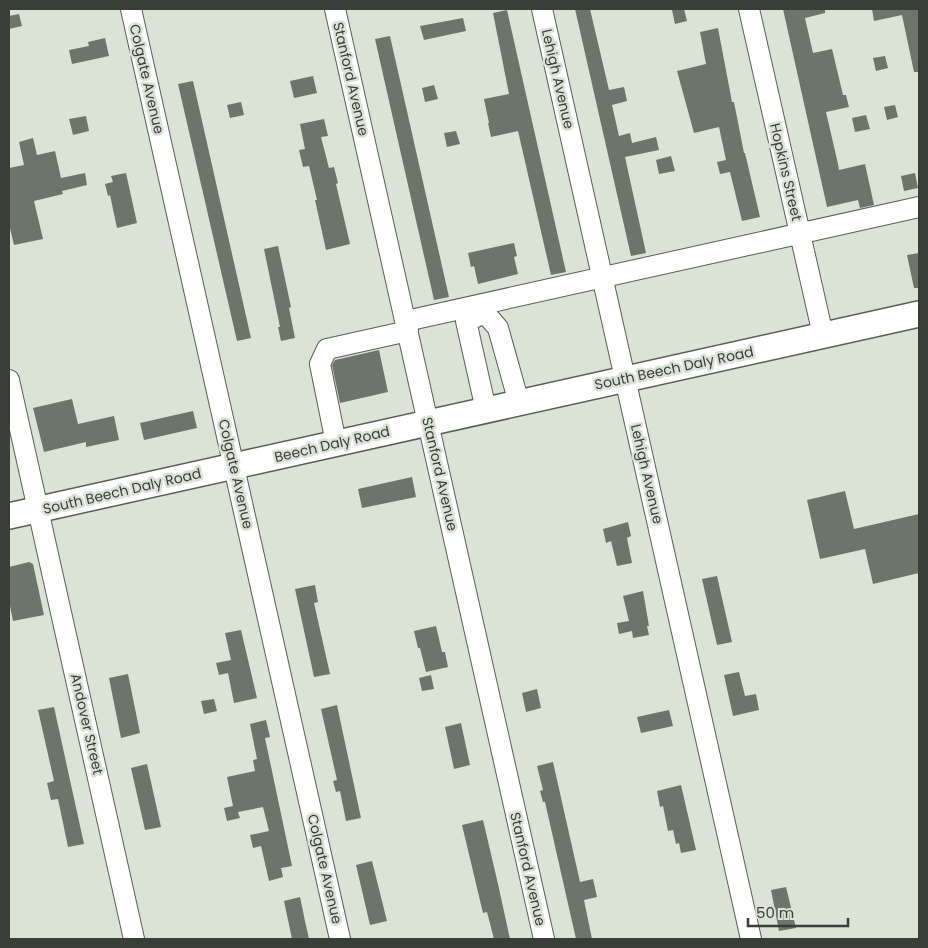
<svg xmlns="http://www.w3.org/2000/svg" width="928" height="948" font-family="Poppins,sans-serif">
  <rect width="100%" height="100%" fill="#dbe3d6"/>
  <path fill="#6d756a" d="M575,9H590L609,90L624,87L627,101L612,105L619,136L630,133L632,143L656,137L659,150L625,157L646,253L631,256Z
    M678,9H684L687,21L675,24L672,10Z
    M783,9H825V13L805,18L813,53L832,49L843,95H846L849,107L826,112L838,164L839,170L865,164L874,205L860,208L858,200L827,207Z
    M872,9H919V72H914L902,15L874,21Z
    M507,10L566,272L551,275L518,131L491,137L488,123H489L484,99L509,94L493,13Z
    M19,14L22,26L9,29V16Z
    M463,18L466,31L424,40L420,26Z
    M718,28L732,102H734L744,153H745L760,217L742,221L730,172L720,174L717,162L726,160L719,127L694,133L677,71L706,64L700,32Z
    M390,36L449,297L434,300L375,39Z
    M105,38L109,56L72,64L69,50L89,46L88,42Z
    M885,56L888,68L876,71L873,58Z
    M313,76L317,93L294,98L290,81Z
    M193,81L251,338L237,341L178,84Z
    M434,85L438,99L425,102L422,88Z
    M241,102L244,115L230,118L227,105Z
    M895,105L898,117L887,120L884,107Z
    M866,115L870,129L855,132L852,118Z
    M86,116L89,131L73,135L69,119Z
    M324,119L328,136L321,137L329,168L334,167L338,183L336,184L350,244L326,250L315,200H317L309,166L303,167L299,150L305,149L300,124Z
    M456,131L460,144L447,147L444,133Z
    M33,138L37,155L55,151L61,178L85,173L87,185L62,191L63,194L34,201L43,239L14,245L9,224V168L24,165L19,142Z
    M671,156L675,171L659,174L656,160Z
    M126,173L137,223L117,228L110,195L108,196L105,184L113,182L111,176Z
    M915,173L918,188L904,191L901,176Z
    M514,243L517,256L514,257L518,274L478,284L474,266L471,267L468,253Z
    M278,246L291,307L289,308L295,338L281,341L278,327H280L264,249Z
    M919,253V288H914L907,255Z
    M379,350L388,392L340,403L332,365L335,360Z
    M72,399L78,424L114,416L119,440L86,447V442L44,452L33,408Z
    M193,411L197,428L144,440L140,423Z
    M412,477L416,497L362,508L358,489Z
    M845,491L854,529L919,514V573L873,584L865,549L820,559L807,500Z
    M628,522L631,536L627,538L632,563L617,566L611,541L606,543L603,529Z
    M29,562L33,564L44,615L13,621L9,601V567Z
    M717,576L732,642L717,645L702,579Z
    M315,585L318,602L314,603L330,674L314,677L295,589Z
    M643,591L649,626H647L649,635L633,638L632,631L619,634L617,623L629,621L623,596Z
    M436,626L442,652H445L448,667L426,672L420,648H418L414,631Z
    M241,630L257,698L234,703L228,673L219,675L216,663L231,660L225,633Z
    M739,672L745,696L756,694L759,710L733,716L724,675Z
    M128,674L140,733L121,738L109,678Z
    M431,675L434,689L422,691L419,678Z
    M537,689L541,708L526,712L522,693Z
    M214,699L217,711L204,714L201,701Z
    M337,705L361,818L346,821L340,791L336,792L333,781L337,780L321,709Z
    M54,707L84,844L68,847L58,799L51,800L47,783L54,781L38,710Z
    M669,710L673,726L641,733L637,717Z
    M266,720L270,737L265,738L292,866L281,868L283,877L269,881L261,846L253,848L250,835L269,831L263,807L238,812L240,818L227,821L224,808L233,806L227,777L255,771L253,760L257,759L250,724Z
    M461,723L470,765L454,769L445,727Z
    M553,762L580,882L593,879L597,897L584,900L592,939H576L545,802H543L540,791L543,790L537,766Z
    M147,764L161,827L145,830L131,768Z
    M681,785L696,850L681,853L679,843L676,844L673,830L668,831L663,806L660,807L657,791Z
    M483,820L498,884L510,939H494L487,912L483,913L462,825Z
    M372,861L387,921L370,925L356,865Z
    M786,887L796,928L779,931L771,890Z
    M300,897L305,921L309,939H292L284,901Z"/>
  <g fill="none" stroke-linecap="round" stroke-linejoin="round">
    <g stroke="#585f54" stroke-width="22">
      <path id="minor" d="M131,9L340,939
        M335,9L544,939
        M542,9L751,939
        M749,9L823,335
        M406,321L919,207
        M9,380L134,939
        M486,410L466,321L485,313L498,328L519,403
        M336,443L320,364L327,349L408,331"/>
    </g>
    <g stroke="#585f54" stroke-width="28">
      <path id="major" d="M9,516L919,314"/>
    </g>
    <use href="#minor" stroke="#fff" stroke-width="20"/>
    <use href="#major" stroke="#fff" stroke-width="25"/>
  </g>
  <g text-anchor="middle" stroke-width="5" stroke-linejoin="round" paint-order="stroke">
    <g font-size="14" fill="#3a3e39" stroke="#dbe3d6">
      <text transform="translate(147 79) rotate(77)" y="5">Colgate Avenue</text>
      <text transform="translate(351 79) rotate(77)" y="5">Stanford Avenue</text>
      <text transform="translate(558 79) rotate(77)" y="5">Lehigh Avenue</text>
      <text transform="translate(786 172) rotate(77)" y="5">Hopkins Street</text>
      <text transform="translate(674 368) rotate(-12)" y="5">South Beech Daly Road</text>
      <text transform="translate(332 444) rotate(-13)" y="5">Beech Daly Road</text>
      <text transform="translate(236 474) rotate(77)" y="5">Colgate Avenue</text>
      <text transform="translate(440 474) rotate(77)" y="5">Stanford Avenue</text>
      <text transform="translate(647 474) rotate(77)" y="5">Lehigh Avenue</text>
      <text transform="translate(122 491) rotate(-13)" y="5">South Beech Daly Road</text>
      <text transform="translate(87 724) rotate(77)" y="5">Andover Street</text>
      <text transform="translate(325 869) rotate(77)" y="5">Colgate Avenue</text>
      <text transform="translate(528 869) rotate(77)" y="5">Stanford Avenue</text>
    </g>
  </g>
  <rect width="928" height="948" fill="none" stroke="#3a3e39" stroke-width="20"/>
  <path d="M748 918v8h100v-8" fill="none" stroke="#3a3e39" stroke-width="2.5"/>
  <text x="756" y="918" font-size="15" fill="#3a3e39" stroke="#dbe3d6" stroke-width="4" paint-order="stroke">50 m</text>
</svg>
